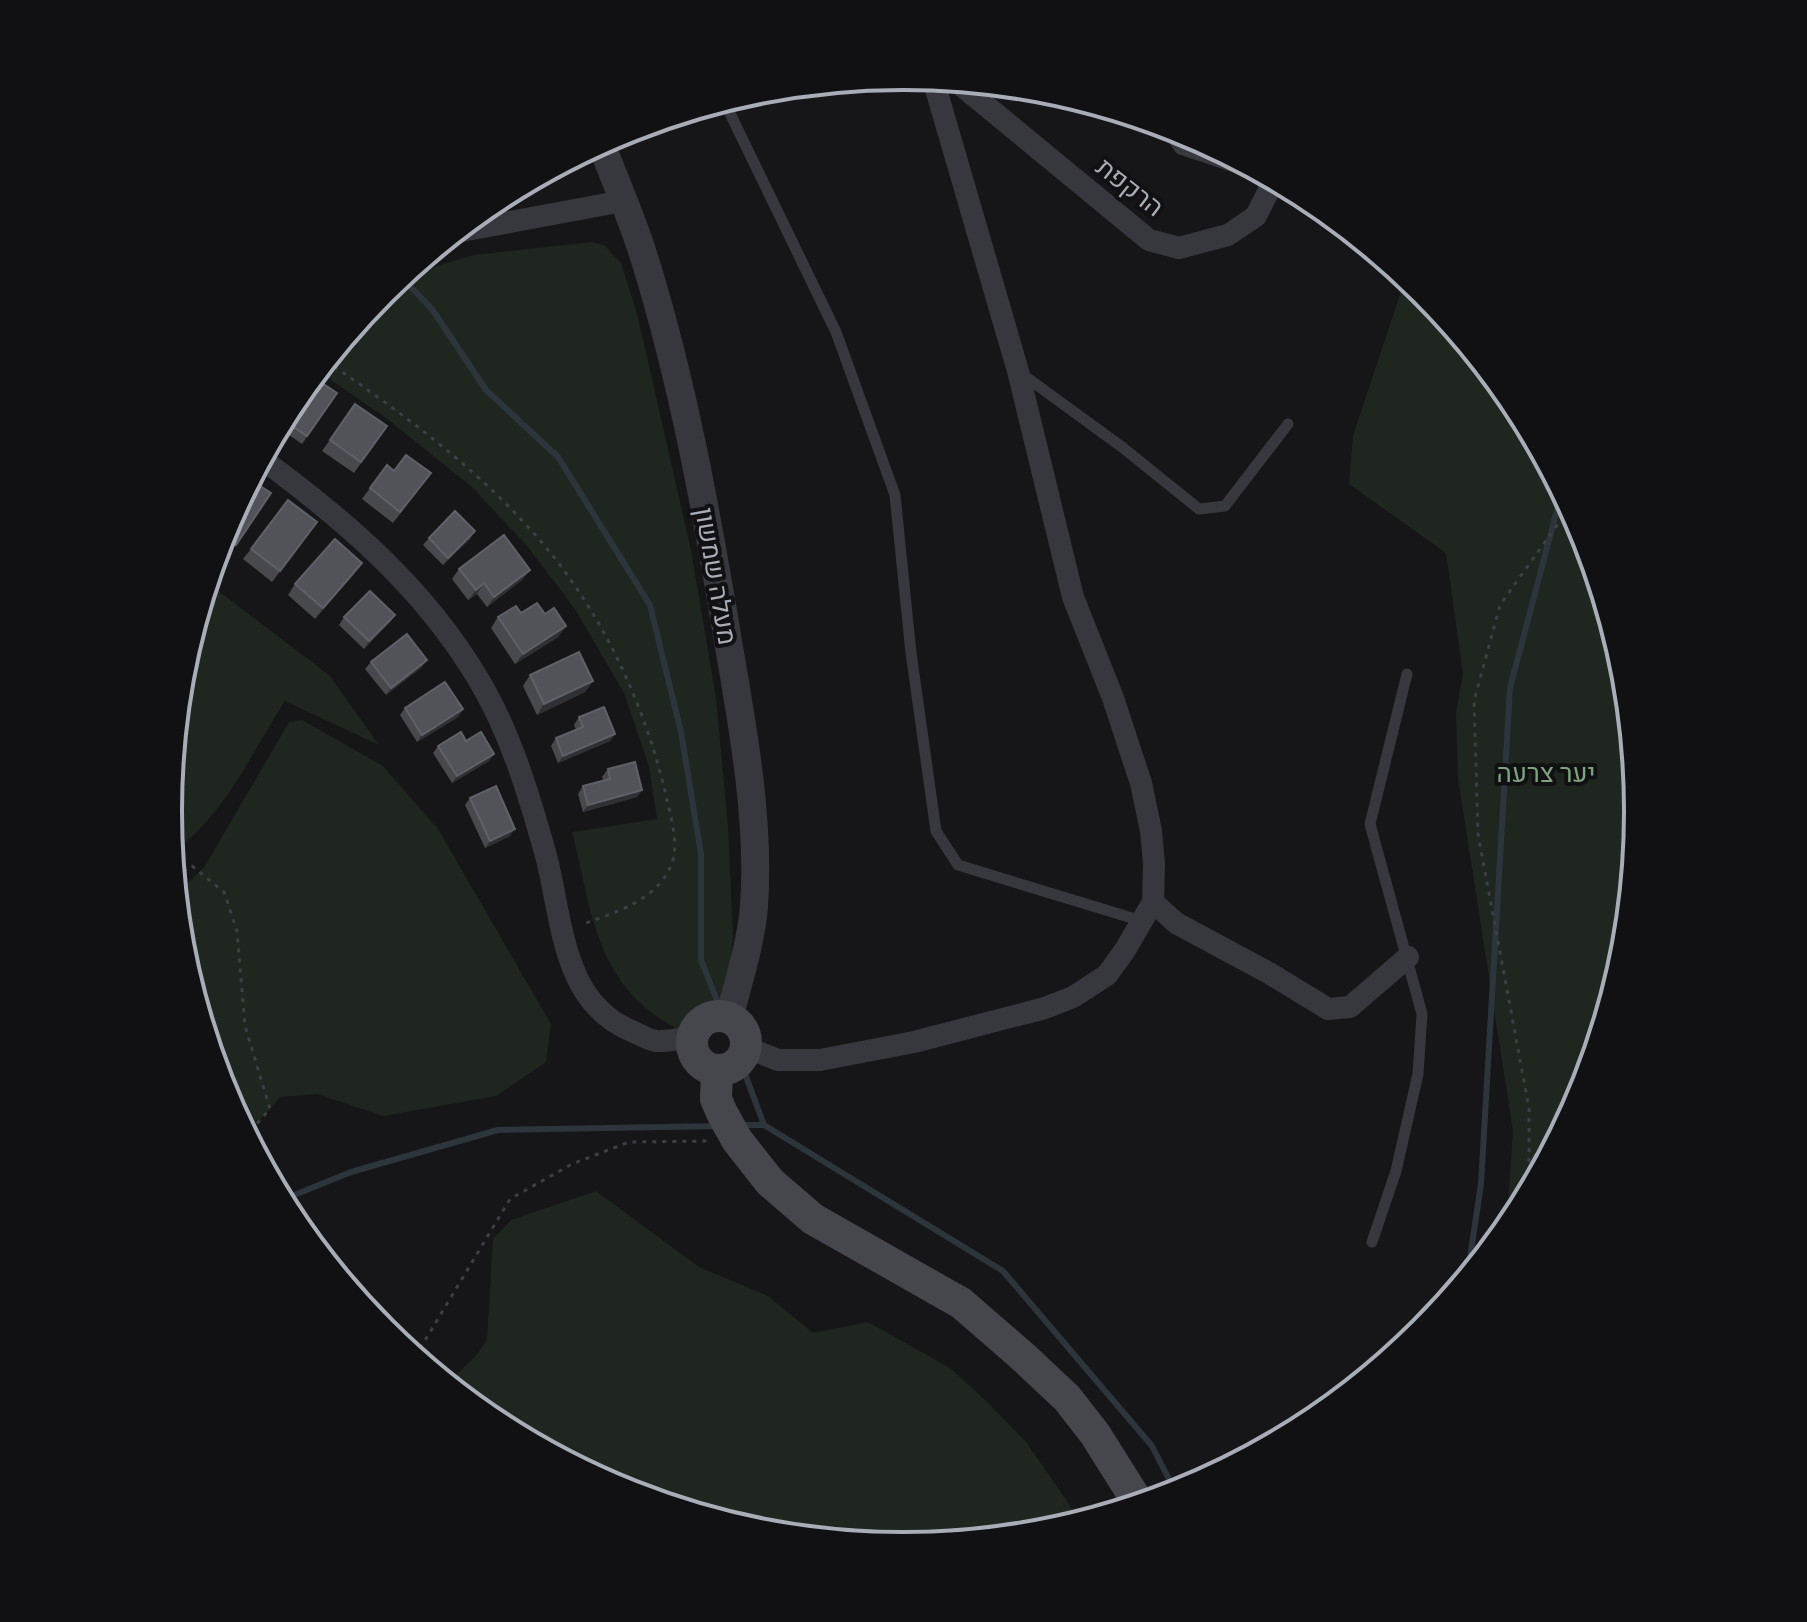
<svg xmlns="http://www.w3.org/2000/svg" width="1807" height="1622" font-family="Cabin,Heebo,sans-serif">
  <rect width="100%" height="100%" fill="#161618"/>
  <path fill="#1e261f" d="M592,242L605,246L621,263L637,313L691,550L716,698L728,826L733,937L727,997L678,1029C595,986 593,914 572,832L657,819L649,766L624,693L575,609L527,546L472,487L386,418L318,371L377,299L437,266L474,255Z
    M1406,277L1424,292L1515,403L1583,530L1624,668L1638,811L1624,955L1582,1093L1514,1220L1416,1337L1422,1315L1508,1205L1513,1131L1458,778L1456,712L1463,674L1446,553L1349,484L1353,436Z
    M208,583L329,675L379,745L285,701C254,749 221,821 173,851L169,811L183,667Z
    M302,720L383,766L438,829L551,1024L546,1062L496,1096L383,1116L317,1094L280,1097L247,1135L224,1092L183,954L177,894L205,866L289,722Z
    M596,1191L699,1267L768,1296L813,1333L868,1322L950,1368L985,1400L1027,1443L1081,1522L1046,1532L903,1546L760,1532L622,1490L495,1422L447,1383L476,1356L487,1340L493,1239L511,1220Z"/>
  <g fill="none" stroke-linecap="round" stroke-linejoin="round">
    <path stroke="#2c353c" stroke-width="6" d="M401,277L432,309L486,390L558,457L650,605L681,732L701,854V960L721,1010
      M728,1028L764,1125L1003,1271L1152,1446L1176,1493
      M742,1125H764
      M282,1200L351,1172L498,1130L719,1126
      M1467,1278L1481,1184L1510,688L1562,491"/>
    <path stroke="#3d3f44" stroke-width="3" stroke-dasharray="4 6" stroke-linecap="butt" d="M326,361C397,409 470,463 528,527C597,601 645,701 667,800C671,817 678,842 673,860C661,899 617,912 583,924
      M175,877L192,866L224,892L237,931L245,1026L270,1109L247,1135
      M1529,1192V1108L1478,834L1474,701L1500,605L1570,507
      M415,1357L510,1199L572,1164L629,1142L709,1141
      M1304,1418L1312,1422
      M1168,1495L1353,1386L1373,1363L1423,1322L1520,1210"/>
    <path stroke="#37383d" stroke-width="11" d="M724,101L836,332L895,495L911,653L936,831L958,865L1142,921
      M1165,126L1180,149L1274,180
      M1019,372L1122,447L1199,509L1225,506L1288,424
      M1372,1242L1396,1171L1418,1074L1422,1014L1370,824L1407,674"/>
    <path stroke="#37383d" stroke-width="22" d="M956,81L1149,240L1179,248L1228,235L1256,216L1274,180
      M456,232L623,201
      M262,459C346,521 423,587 477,677C510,731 528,792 545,852C563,917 560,1003 634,1032C640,1035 649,1040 656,1041C668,1042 681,1038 692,1037
      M1153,902L1176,923L1269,973L1328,1009L1350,1007L1408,957
      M745,1047L778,1060H820L914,1042L1045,1008L1073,997L1107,975L1125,950L1153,902L1154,864L1151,831L1141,783L1113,698L1073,597L1018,371L933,79"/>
    <path stroke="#37383d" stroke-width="28" d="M601,143C615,181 632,218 644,257C684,385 708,520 730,653C744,734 760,825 754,906C751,944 738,982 729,1019"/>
    <path stroke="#45474d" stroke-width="32" d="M692 1043a27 27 0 1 1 54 0a27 27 0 1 1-54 0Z
      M717,1070L716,1099L722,1113L737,1140L770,1182L813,1219L961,1303L1021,1355L1067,1398L1095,1434L1139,1504"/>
  </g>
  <path fill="#47494d" d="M337,393L302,444L279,428L293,402Z
    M355,404L387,426L354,473L322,451Z
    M394,471L423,484L393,523L362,499L370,488Z
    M271,493L230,552L220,545L225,529Z
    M475,531L470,539L443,565L423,545L429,538Z
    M309,533L272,582L243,559L251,549Z
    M459,569L530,570L522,580L487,607L477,594L468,600L452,579Z
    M354,574L315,619L288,595L295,584Z
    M521,613L545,614L566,626L558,637L515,664L491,628L498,617Z
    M395,615L390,622L364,649L339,625L344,617Z
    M371,662L422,667L386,695L365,669Z
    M530,675L593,681L585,692L537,715L523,686Z
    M405,708L463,709L458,717L417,742L400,715Z
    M579,717L615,734L610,741L558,763L551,746L556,738L576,730L574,725Z
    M466,741L494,754L489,761L452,783L433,753L438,746Z
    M608,769L642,790L637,797L583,812L578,794L583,786L604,781L602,777Z
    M470,798L510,836L485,848L465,805Z"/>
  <path fill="#2f3033" d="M475,531L470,539L443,565L448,558Z
    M362,563L354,574L315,619L323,608Z
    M530,570L522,580L487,607L494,597Z
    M484,583L477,594L468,600L476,590Z
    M395,615L390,622L364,649L369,641Z
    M566,626L558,637L515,664L523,654Z
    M427,660L422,667L386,695L391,688Z
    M593,681L585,692L537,715L544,704Z
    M463,709L458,717L417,742L422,735Z
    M615,734L610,741L558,763L563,756Z
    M494,754L489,761L452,783L457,776Z
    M642,790L637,797L583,812L588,805Z
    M515,829L510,836L485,848L490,841Z"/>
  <path fill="#525359" stroke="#5f6168" stroke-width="2" d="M313,377L337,393L307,436L283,420L293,402Z
    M355,404L387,426L361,462L330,440Z
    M406,455L431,473L400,512L370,488L387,465L394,471Z
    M251,480L271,493L236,545L223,536L225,529Z
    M288,500L317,522L280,571L251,549Z
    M455,511L475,531L448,558L429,538Z
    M504,535L530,570L494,597L484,583L476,590L459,569Z
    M335,539L362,563L323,608L295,584Z
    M370,591L395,615L369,641L344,617Z
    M537,603L545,614L554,608L566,626L523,654L498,617L516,606L521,613Z
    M407,634L427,660L391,688L371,662Z
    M579,652L593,681L544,704L530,675Z
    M445,682L463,709L422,735L405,708Z
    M604,707L615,734L563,756L556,738L583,727L579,717Z
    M461,732L466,741L481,732L494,754L457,776L438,746Z
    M635,762L642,790L588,805L583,786L610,779L608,769Z
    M496,786L515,829L490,841L470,798Z"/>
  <g text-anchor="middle" stroke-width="8" stroke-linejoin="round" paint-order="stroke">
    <g font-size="26" fill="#a8adb8" stroke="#111113">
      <text transform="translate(1130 187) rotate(38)" y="9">הרקפת</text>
      <text transform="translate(716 576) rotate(80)" y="9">מעלה שמשון</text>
    </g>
    <g font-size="26" fill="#7fa381" stroke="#111113">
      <text x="1546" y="782">יער צרעה</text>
    </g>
  </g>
  <path d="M0 0H1807V1622H0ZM182 811a721 721 0 1 1 1442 0a721 721 0 1 1-1442 0Z" fill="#111113" fill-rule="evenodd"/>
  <path fill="none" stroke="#a8adb8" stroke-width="4" d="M182 811a721 721 0 1 1 1442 0a721 721 0 1 1-1442 0Z"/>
</svg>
